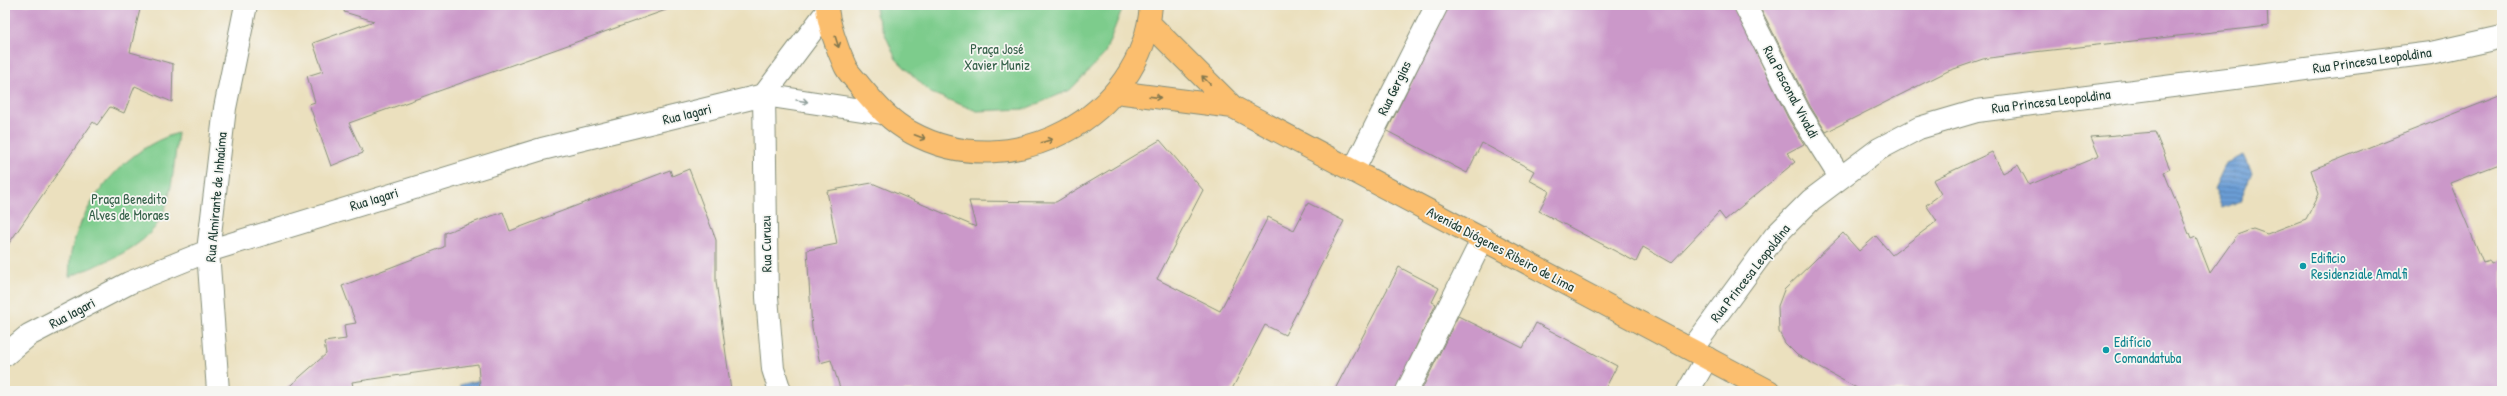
<svg xmlns="http://www.w3.org/2000/svg" width="2507" height="396" font-family="'Patrick Hand',sans-serif">
  <defs>
    <pattern id="water-rules" width="6" height="5" patternUnits="userSpaceOnUse"><rect width="6" height="5" fill="#6a9dd5"/><path d="M0 2.5h6" fill="none" stroke="#5781ae"/></pattern>
  </defs>
  <rect width="100%" height="100%" fill="#f6f6f2"/>
  <filter id="ink" filterUnits="userSpaceOnUse"><feTurbulence type="fractalNoise" baseFrequency=".025" numOctaves="2"/><feDisplacementMap in="SourceGraphic" scale="8" xChannelSelector="R" yChannelSelector="G"/><feConvolveMatrix kernelMatrix="1 2 1 2 8 2 1 2 1" color-interpolation-filters="sRGB"/></filter>
  <filter id="wash" filterUnits="userSpaceOnUse"><feTurbulence type="fractalNoise" baseFrequency=".012" numOctaves="4" result="noise"/><feDisplacementMap in="SourceGraphic" scale="16" xChannelSelector="R" yChannelSelector="G"/><feGaussianBlur stdDeviation="0.9" result="paint"/><feColorMatrix in="noise" values="0 0 0 0 0 0 0 0 0 0 0 0 0 0 0 0 0 1.4 0 .05"/><feComposite in="paint" operator="in"/></filter>
  <g filter="url(#wash)">
    <rect width="100%" height="100%" fill="#ebe0be"/>
    <path fill="#7dcc8c" stroke="#4e8460" d="M876,5H1122V9L1104,55L1070,90L1025,109L977,111L931,93L896,59L876,14Z
      M178,133C173,164 174,208 151,232C131,254 96,265 69,277C70,270 69,261 71,253C81,202 127,147 178,133Z"/>
    <path fill="url(#water-rules)" stroke="#446d84" d="M2244,155L2252,172L2240,201L2222,208L2214,189L2226,163Z
      M484,379L487,391H461L460,385Z"/>
    <g id="blocks">
      <path fill="#cb98c9" d="M5,5H141L130,52L173,64L172,102L135,86L124,113L110,107L97,125L93,122L5,249Z
        M345,5H666V10L349,123L363,153L331,166L309,104L315,102L307,76L323,71L313,43L374,21L344,12Z
        M1449,5H1733L1788,118L1804,144L1787,153L1795,162L1725,220L1719,212L1671,263L1643,247L1636,262L1539,211L1549,191L1529,180L1534,171L1482,143L1467,173L1387,131Z
        M1759,5H2267L2268,26L2034,52L1983,59L1948,71L1826,132L1810,106Z
        M2502,95V163L2450,183L2483,262L2489,260L2491,264L2502,259V391H1862L1797,355L1785,343L1779,332L1778,306L1784,290L1843,233L1859,251L1876,236L1892,255L1937,221L1926,205L1941,194L1933,180L1992,152L2003,173L2018,165L2029,185L2099,156L2091,137L2155,132L2170,169L2164,172L2191,239L2196,237L2210,273L2237,235L2253,229L2267,234L2306,219L2319,194L2311,170Z
        M1160,140L1203,190L1157,279L1220,311L1268,217L1294,230L1308,203L1344,221L1285,335L1265,325L1231,391H841L831,360L820,363L812,329L807,250L837,244L827,191L872,183L976,227L969,201L1056,202Z
        M689,169L716,240V281L731,391H480L478,364L352,382L354,391H284L326,354L324,342L346,339L344,325L356,323L342,286L444,247V233L503,212L510,231L670,170L672,176Z
        M1399,267L1439,288L1432,302L1436,304L1395,391H1334Z
        M1458,316L1523,348L1536,323L1617,366L1604,391H1421Z"/>
    </g>
  </g>
  <g filter="url(#ink)">
    <use href="#blocks" fill-opacity="0" stroke="#858e79" stroke-width="1"/>
    <g fill="none" stroke-linecap="round" stroke-linejoin="round">
      <g stroke="#858e79" stroke-width="24">
        <path id="minor" d="M1745,5L1799,112L1840,177
          M764,95L767,297L773,369L780,391
          M764,95L827,11
          M1353,171L1437,5
          M1692,349L1775,236L1811,200L1879,149L1919,128L1977,111L2431,53L2502,37
          M5,355L29,335L129,283L208,251L542,149L764,95L882,113
          M218,391L208,251L225,108L246,5
          M1407,391L1483,238
          M1688,391L1707,358"/>
      </g>
      <g stroke="#858e79" stroke-width="24">
        <path id="major" d="M827,5C827,21 838,51 845,66C848,73 856,80 861,87C876,105 891,122 912,133C1011,187 1143,117 1151,5
          M1150,24L1233,107L1769,391
          M1116,92L1233,107"/>
      </g>
      <use href="#minor" stroke="#fff" stroke-width="22"/>
      <use href="#major" stroke="#fbbe6e" stroke-width="22"/>
    </g>
    <defs><path id="oneway-shaft" d="M-6 0H5M1.5-3L5.5 0L1.5 3" fill="none" stroke-width="1.6" stroke-linecap="round" stroke-linejoin="round"/></defs>
    <g stroke="#82774e">
      <use href="#oneway-shaft" transform="translate(837 42) rotate(72)"/>
      <use href="#oneway-shaft" transform="translate(1206 80) rotate(-135)"/>
      <use href="#oneway-shaft" transform="translate(1155 97) rotate(7)"/>
      <use href="#oneway-shaft" transform="translate(920 137) rotate(21)"/>
      <use href="#oneway-shaft" transform="translate(1047 141) rotate(-18)"/>
    </g>
    <use stroke="#8f9e9a" href="#oneway-shaft" transform="translate(802 101) rotate(9)"/>
  </g>
  <g fill="#0f9aa8" stroke="#f6f6f2" stroke-width="1.5">
    <circle cx="2303" cy="266" r="4"/>
    <circle cx="2106" cy="350" r="4"/>
  </g>
  <g text-anchor="middle" stroke-width="3.5" stroke-linejoin="round" paint-order="stroke">
    <g font-size="14" fill="#36614a" stroke="#f6f6f2">
      <text x="997" y="54">Praça José<tspan x="997" dy="16">Xavier Muniz</tspan></text>
      <text x="129" y="204">Praça Benedito<tspan x="129" dy="16">Alves de Moraes</tspan></text>
    </g>
    <g font-size="14" fill="#1f3d34" stroke="#f6f6f2">
      <text transform="translate(2372 60) rotate(-8)" y="5">Rua Princesa Leopoldina</text>
      <text transform="translate(1394 88) rotate(-64)" y="5">Rua Gergias</text>
      <text transform="translate(1791 92) rotate(62)" y="5">Rua Pasconal Vivaldi</text>
      <text transform="translate(2051 101) rotate(-7)" y="5">Rua Princesa Leopoldina</text>
      <text transform="translate(687 114) rotate(-14)" y="5">Rua Iagari</text>
      <text transform="translate(216 197) rotate(-85)" y="5">Rua Almirante de Inhaúma</text>
      <text transform="translate(374 199) rotate(-17)" y="5">Rua Iagari</text>
      <text transform="translate(766 244) rotate(-91)" y="5">Rua Curuzu</text>
      <text transform="translate(1501 249) rotate(28)" y="5">Avenida Diógenes Ribeiro de Lima</text>
      <text transform="translate(1750 273) rotate(-52)" y="5">Rua Princesa Leopoldina</text>
      <text transform="translate(72 313) rotate(-28)" y="5">Rua Iagari</text>
    </g>
    <g font-size="14" fill="#0d838f" stroke="#f6f6f2" text-anchor="start">
      <text x="2311" y="263">Edificio<tspan x="2311" dy="16">Residenziale Amalfi</tspan></text>
      <text x="2114" y="347">Edifício<tspan x="2114" dy="16">Comandatuba</tspan></text>
    </g>
  </g>
  <rect width="2507" height="396" fill="none" stroke="#f6f6f2" stroke-width="20"/>
</svg>
